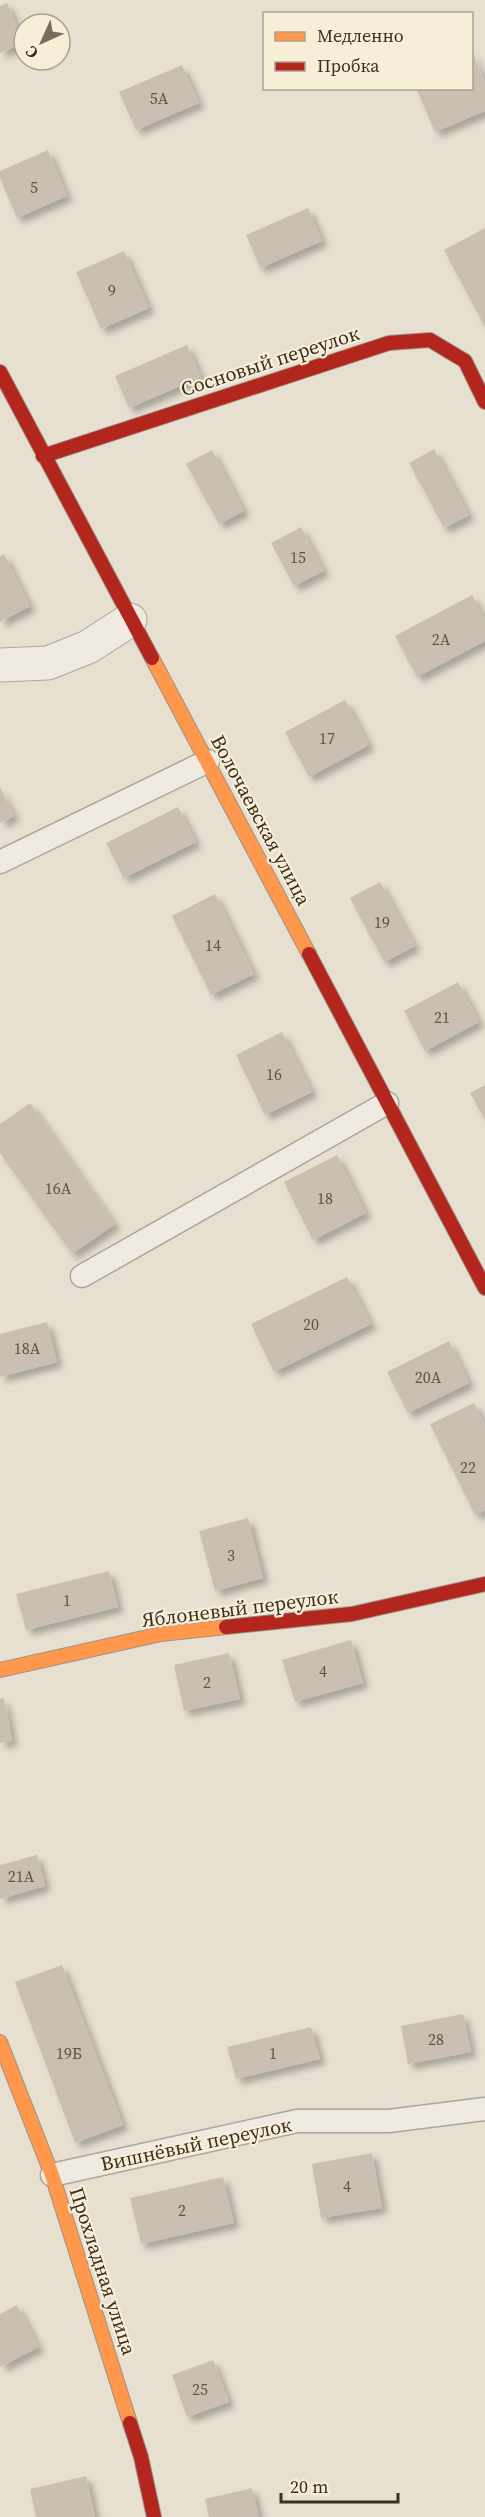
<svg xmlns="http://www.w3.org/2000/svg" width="485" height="2517" font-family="'Source Serif 4',serif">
  <defs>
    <filter id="shadow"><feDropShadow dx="5.5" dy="5.5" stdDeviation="3" flood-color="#0004"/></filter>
  </defs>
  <rect width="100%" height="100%" fill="#e7e0d1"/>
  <path fill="#cbbfb2" filter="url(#shadow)" d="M7,3L24,43L0,53V6Z
    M472,51L485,82V111L435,132L416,88H472Z
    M182,65L199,103L136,130L119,92Z
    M48,150L67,196L17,218L0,178V171Z
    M308,208L322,241L260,268L246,235Z
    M485,228V327L444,250Z
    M124,251L149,308L101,329L76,272Z
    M187,345L201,377L129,408L115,376Z
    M434,449L469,515L444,528L409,463Z
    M212,450L244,511L219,524L186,464Z
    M301,527L324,571L294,586L271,543Z
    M4,554L30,606L0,622V556Z
    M472,595L485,619V641L417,677L395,636Z
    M345,700L369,745L309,777L285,732Z
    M0,787L14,816L0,823Z
    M178,807L196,842L124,878L106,843Z
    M380,882L415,946L384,962L350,898Z
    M215,894L254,974L211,995L172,916Z
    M458,982L479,1022L425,1051L404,1011Z
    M282,1032L312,1092L265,1115L236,1055Z
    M485,1085V1120L470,1093Z
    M30,1103L115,1224L72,1254L0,1153V1124Z
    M337,1155L366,1213L313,1240L284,1182Z
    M347,1277L371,1324L274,1372L251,1324Z
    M47,1322L57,1362L0,1377V1334Z
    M449,1341L469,1383L408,1413L387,1372Z
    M474,1403L485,1425V1510L475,1515L430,1424Z
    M248,1518L263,1578L215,1591L199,1531Z
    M109,1571L118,1607L26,1630L16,1594Z
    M351,1640L363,1683L295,1702L282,1660Z
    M229,1653L240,1699L184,1711L174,1665Z
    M4,1698L12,1741L0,1743V1699Z
    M37,1855L45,1886L0,1899V1865Z
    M62,1965L123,2125L75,2143L15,1982Z
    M463,2014L471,2052L408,2064L401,2026Z
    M311,2027L320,2059L236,2079L227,2047Z
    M372,2153L382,2208L321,2218L312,2164Z
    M223,2177L234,2223L141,2244L130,2198Z
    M17,2305L39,2347L0,2367V2314Z
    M213,2360L229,2402L187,2417L172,2375Z
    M86,2476L95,2517H36L30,2489Z
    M252,2488L259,2517H209L205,2499Z"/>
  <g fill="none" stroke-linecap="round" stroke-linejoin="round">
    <g stroke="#ada599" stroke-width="25">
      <path id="lane" d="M0,862L208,761
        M82,1276L387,1103
        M52,2175L297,2121H389L485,2109"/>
    </g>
    <g stroke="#ada599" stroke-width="35">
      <path id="street" d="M0,665L48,663L88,647L130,620"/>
    </g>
    <g stroke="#9c958a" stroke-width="16">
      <path id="slow" d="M152,658L309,954
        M0,1670L161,1634L226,1627
        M0,2042L52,2175L130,2423"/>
    </g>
    <g stroke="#9c958a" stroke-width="16">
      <path id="jam" d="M0,372L152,658
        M43,456L389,343L430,340L465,361L485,402
        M309,954L485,1288
        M226,1627L352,1614L485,1584
        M130,2423L141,2457L154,2517"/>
    </g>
    <use href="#lane" stroke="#efebe3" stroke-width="22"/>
    <use href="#street" stroke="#efebe3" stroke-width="33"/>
    <use href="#slow" stroke="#ff974d" stroke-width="14"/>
    <use href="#jam" stroke="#b3261e" stroke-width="14"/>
  </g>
  <g text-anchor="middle" stroke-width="4.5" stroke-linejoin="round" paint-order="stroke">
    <g font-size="16" fill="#605244">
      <text x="159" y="104">5А</text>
      <text x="34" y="193">5</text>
      <text x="112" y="296">9</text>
      <text x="298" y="563">15</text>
      <text x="441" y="645">2А</text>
      <text x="327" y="744">17</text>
      <text x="382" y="928">19</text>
      <text x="213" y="951">14</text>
      <text x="442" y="1023">21</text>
      <text x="274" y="1080">16</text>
      <text x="58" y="1194">16А</text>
      <text x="325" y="1204">18</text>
      <text x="311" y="1330">20</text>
      <text x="27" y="1354">18А</text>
      <text x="428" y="1383">20А</text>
      <text x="468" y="1473">22</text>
      <text x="231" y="1561">3</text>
      <text x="67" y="1606">1</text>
      <text x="323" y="1677">4</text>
      <text x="207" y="1688">2</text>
      <text x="21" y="1882">21А</text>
      <text x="436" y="2045">28</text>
      <text x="69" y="2059">19Б</text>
      <text x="273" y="2059">1</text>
      <text x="347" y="2192">4</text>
      <text x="182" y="2216">2</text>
      <text x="200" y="2395">25</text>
    </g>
    <g font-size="20" fill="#3d2e20" stroke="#f7eed8">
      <text transform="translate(270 361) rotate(-18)" y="7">Сосновый переулок</text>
      <text transform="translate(261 820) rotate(62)" y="7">Волочаевская улица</text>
      <text transform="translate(240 1608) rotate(-7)" y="7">Яблоневый переулок</text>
      <text transform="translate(196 2144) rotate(-12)" y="7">Вишнёвый переулок</text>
      <text transform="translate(103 2271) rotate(72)" y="7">Прохладная улица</text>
    </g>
  </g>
  <rect x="263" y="12" width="210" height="78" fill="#f7eed8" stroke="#ada18e" stroke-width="1.5"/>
  <rect x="275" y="32" width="30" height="9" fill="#ff974d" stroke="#ada18e" stroke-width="1.5"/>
  <text x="317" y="42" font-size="18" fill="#3d2e20">Медленно</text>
  <rect x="275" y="62" width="30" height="9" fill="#b3261e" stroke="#ada18e" stroke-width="1.5"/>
  <text x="317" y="72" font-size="18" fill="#3d2e20">Пробка</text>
  <g transform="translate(42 42) rotate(225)"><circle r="28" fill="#f7eed8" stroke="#ada18e" stroke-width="1.5"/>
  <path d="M0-4.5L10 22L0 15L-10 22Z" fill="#786c5e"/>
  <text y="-9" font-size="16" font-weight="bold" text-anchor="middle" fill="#3d2e20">С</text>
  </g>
  <path d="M281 2493v9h117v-9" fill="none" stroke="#3d2e20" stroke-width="3"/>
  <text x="290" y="2493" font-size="18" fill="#3d2e20" stroke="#f7eed8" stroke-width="4.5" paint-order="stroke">20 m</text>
</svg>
